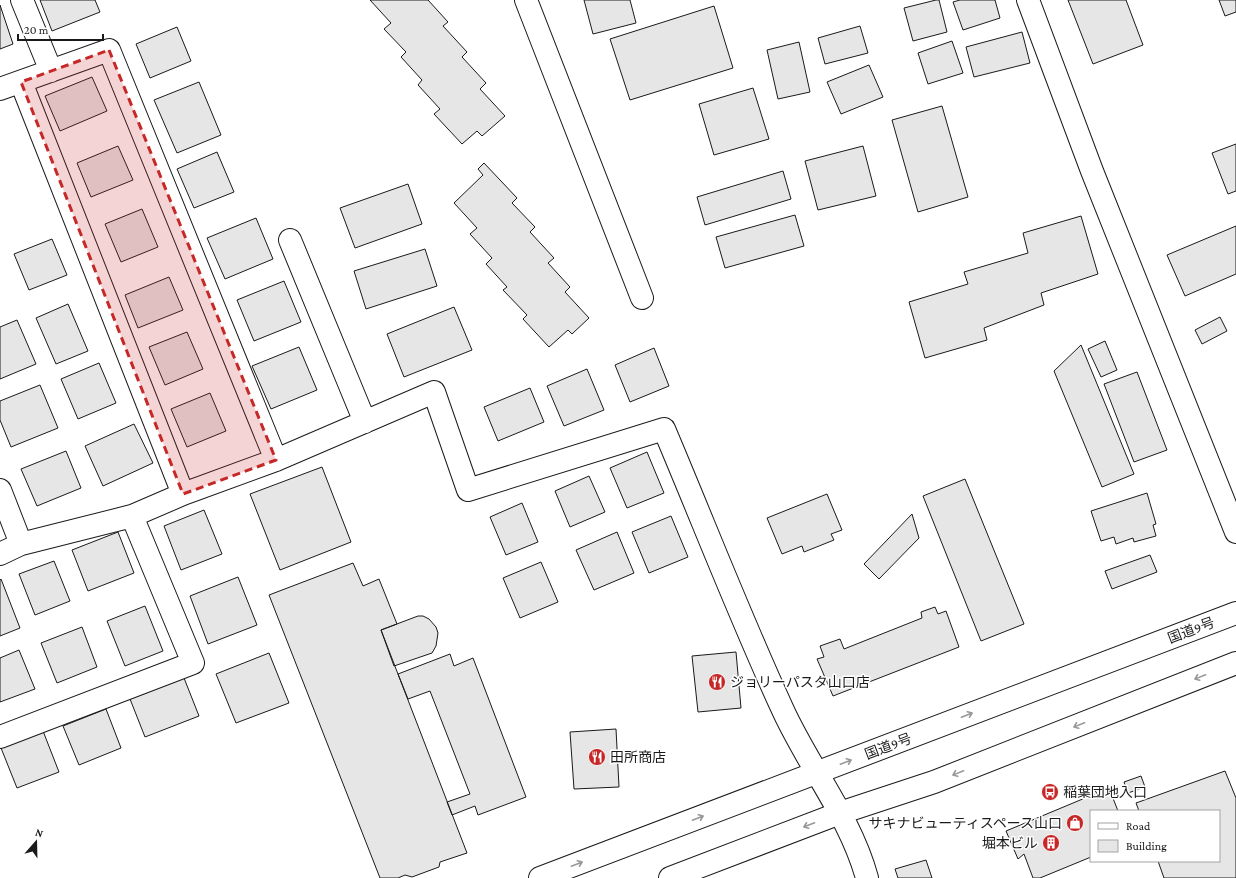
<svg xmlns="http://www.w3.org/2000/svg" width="1236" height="878" font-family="'Crimson Pro','Noto Sans JP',serif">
  <rect width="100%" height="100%" fill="#fff"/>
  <path fill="#e6e6e6" stroke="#1a1a1a" d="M40,0H95L100,12L52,31Z
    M370,0H428L448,22L443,26L467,52L462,57L486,83L480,89L505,116L482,136L477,131L462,144L434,114L440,109L418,85L422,80L401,57L406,52L384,29L391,23Z
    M584,0H630L636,23L593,34Z
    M936,0H939L947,32L913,41L904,8Z
    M960,0H995L1000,18L963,30L953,2Z
    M1068,0H1126L1143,45L1093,64Z
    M1219,0H1236V12L1225,16Z
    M0,5L13,44L0,49Z
    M714,6L733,68L630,100L610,39Z
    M860,26L868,53L825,64L818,38Z
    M177,27L191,61L150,78L136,44Z
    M1022,32L1030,63L974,77L966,47Z
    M952,41L963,73L928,84L918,53Z
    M799,42L810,92L778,99L767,50Z
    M869,65L883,97L841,114L827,82Z
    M92,77L107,111L60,131L45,96Z
    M199,82L221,135L177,153L154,100Z
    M753,88L769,139L714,155L699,104Z
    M942,106L968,197L918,212L892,120Z
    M1236,144V191L1228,194L1212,153Z
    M118,146L133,180L91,197L77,163Z
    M863,146L876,196L818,210L805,161Z
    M217,152L234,192L194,208L177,169Z
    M484,163L517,198L512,203L535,227L530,232L554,258L548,263L570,287L565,292L589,318L572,334L568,330L549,347L523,319L527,315L503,290L507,287L486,264L492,258L470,234L477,228L454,203L483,175L478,169Z
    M783,171L791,199L705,225L697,197Z
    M408,184L422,224L355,248L340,208Z
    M142,209L158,247L121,262L105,224Z
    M795,215L804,246L725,268L716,237Z
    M1081,216L1098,274L1041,293L1044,305L984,328L987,340L925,358L909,302L968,284L964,272L1028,253L1023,233Z
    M256,218L273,259L225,279L207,238Z
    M1236,226V274L1185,296L1167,255Z
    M52,239L67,275L29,290L14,254Z
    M425,249L437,286L366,309L354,271Z
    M169,277L183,310L138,328L125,295Z
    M284,281L301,322L254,341L237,300Z
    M68,304L88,351L56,364L36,318Z
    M454,307L472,350L404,377L387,334Z
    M1220,317L1227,331L1202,344L1195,330Z
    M17,320L36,364L0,379V327Z
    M187,332L203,369L165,385L149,347Z
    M1105,341L1117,370L1101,377L1088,349Z
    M1081,345L1134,474L1102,487L1054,371Z
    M299,347L317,390L271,409L252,366Z
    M654,348L669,386L630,402L615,365Z
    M99,363L116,403L78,419L61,379Z
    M587,369L604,410L564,426L547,386Z
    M1137,372L1167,450L1134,462L1104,384Z
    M40,385L58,428L11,447L0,420V401Z
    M530,388L544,422L498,441L484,407Z
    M210,393L226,431L187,447L171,409Z
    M134,424L153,463L103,486L85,446Z
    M66,451L81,488L37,506L21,469Z
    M647,452L664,493L627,508L610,468Z
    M322,467L351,542L280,570L250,494Z
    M589,476L605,512L570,527L555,491Z
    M965,479L1024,624L981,641L923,496Z
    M1147,493L1156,524L1153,525L1156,536L1134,542L1133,538L1116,544L1114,537L1101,541L1091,511Z
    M827,494L842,530L831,534L834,540L804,552L802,546L782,554L767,518Z
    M522,503L538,542L506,555L490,517Z
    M204,510L222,554L181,570L164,526Z
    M912,514L919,538L879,579L864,564Z
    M671,516L688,557L649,573L632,532Z
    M118,532L134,573L88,591L72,550Z
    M617,532L634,573L594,590L576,550Z
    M1150,555L1157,572L1112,589L1105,571Z
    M54,561L70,601L35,615L19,574Z
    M541,562L558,602L520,618L503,578Z
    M353,563L363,586L379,579L397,624L381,630L467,853L440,862L439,867L412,877L405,875L398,878H380L269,595Z
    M238,577L257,625L208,644L190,596Z
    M1,579L20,628L0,636V580Z
    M145,606L163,651L125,666L107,621Z
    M935,607L938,614L946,611L959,647L833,696L817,659L824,657L820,646L840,639L844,649L922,618L921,612Z
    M418,616H423L429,619L436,627L438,633L436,646L432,653L394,666L381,630Z
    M82,627L97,667L57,683L41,643Z
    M19,650L35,689L0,702V658Z
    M736,652L741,708L698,712L692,656Z
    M269,653L289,703L236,723L216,674Z
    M450,654L454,666L473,658L526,797L478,815L475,806L452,815L447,802L470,794L430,691L408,699L398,674Z
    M184,678L199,716L145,737L130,699Z
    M106,709L121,748L79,765L63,726Z
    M616,729L619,787L574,789L570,732Z
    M43,731L59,772L17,788L1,748Z
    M1225,771L1236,798V878H1164L1158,861H1219V811H1139L1136,803Z
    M1141,776L1145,787L1128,793L1124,782Z
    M1109,788L1118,811H1091V857L1040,878H1033L1024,854L1018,859L1006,831Z
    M926,860L932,878H898L895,869Z"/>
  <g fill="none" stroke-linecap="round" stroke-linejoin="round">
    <g stroke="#1a1a1a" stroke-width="24">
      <path id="street" d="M22,0L51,71
        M526,0L642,298
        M21,82L183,494
        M0,89L109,50L276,460
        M290,240L365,422
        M0,490L21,544
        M0,554L21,544L132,516L183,494L276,460L434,392L468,490L664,429C703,521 740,617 782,708C808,766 850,816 867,878
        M0,737L193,663L132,516"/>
    </g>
    <g stroke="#1a1a1a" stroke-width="24">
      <path id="secondary" d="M1028,0L1092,171L1236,532"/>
    </g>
    <g stroke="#1a1a1a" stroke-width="24">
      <path id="highway" d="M540,878L1236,613
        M670,878L840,813L934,782L1236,663"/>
    </g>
    <use href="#street" stroke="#fff" stroke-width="22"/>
    <use href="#secondary" stroke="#fff" stroke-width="22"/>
    <use href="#highway" stroke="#fff" stroke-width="22"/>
  </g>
  <defs><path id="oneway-shaft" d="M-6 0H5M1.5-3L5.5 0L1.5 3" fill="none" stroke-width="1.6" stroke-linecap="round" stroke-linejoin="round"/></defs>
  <g stroke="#989898">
    <use href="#oneway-shaft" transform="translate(1200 677) rotate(158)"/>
    <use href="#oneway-shaft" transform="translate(967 715) rotate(-21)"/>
    <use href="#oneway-shaft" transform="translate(1079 725) rotate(158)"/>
    <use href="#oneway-shaft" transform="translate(846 762) rotate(-21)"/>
    <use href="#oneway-shaft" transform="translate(958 773) rotate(158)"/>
    <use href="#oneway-shaft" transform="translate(698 818) rotate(-21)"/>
    <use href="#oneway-shaft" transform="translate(809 825) rotate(159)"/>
    <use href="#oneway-shaft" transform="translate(577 864) rotate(-21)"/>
  </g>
  <path fill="#c62828" fill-opacity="0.2" stroke="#c62828" stroke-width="3" stroke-dasharray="8 5" stroke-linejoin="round" d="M109,50L276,460L183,494L21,82Z"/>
  <defs>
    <g id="restaurant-disc" transform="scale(0.9)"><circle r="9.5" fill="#c62828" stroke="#fff"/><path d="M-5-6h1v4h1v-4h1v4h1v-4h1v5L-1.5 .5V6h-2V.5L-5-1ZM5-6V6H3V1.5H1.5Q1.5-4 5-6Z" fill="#fff"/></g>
    <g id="bus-disc" transform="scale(0.9)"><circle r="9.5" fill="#c62828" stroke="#fff"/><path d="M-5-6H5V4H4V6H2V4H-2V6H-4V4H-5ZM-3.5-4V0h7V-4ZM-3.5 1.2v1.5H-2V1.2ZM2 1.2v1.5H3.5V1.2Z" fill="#fff"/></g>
    <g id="shop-disc" transform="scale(0.9)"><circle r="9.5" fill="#c62828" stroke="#fff"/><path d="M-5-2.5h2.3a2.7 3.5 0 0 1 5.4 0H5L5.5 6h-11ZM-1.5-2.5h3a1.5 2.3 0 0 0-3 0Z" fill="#fff"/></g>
    <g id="building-disc" transform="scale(0.9)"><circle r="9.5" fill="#c62828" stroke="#fff"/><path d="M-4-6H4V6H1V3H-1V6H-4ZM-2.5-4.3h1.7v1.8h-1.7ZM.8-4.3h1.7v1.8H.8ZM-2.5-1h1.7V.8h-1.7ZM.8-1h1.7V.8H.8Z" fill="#fff"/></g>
  </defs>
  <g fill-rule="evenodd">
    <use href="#restaurant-disc" x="717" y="682"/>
    <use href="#restaurant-disc" x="597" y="757"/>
    <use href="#bus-disc" x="1050" y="792"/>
    <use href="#shop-disc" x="1075" y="823"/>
    <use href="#building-disc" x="1051" y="843"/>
  </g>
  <g text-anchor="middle" stroke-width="3" stroke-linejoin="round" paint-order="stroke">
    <g font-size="14" fill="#1a1a1a" stroke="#fff">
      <text transform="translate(1191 630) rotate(-21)" y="5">国道9号</text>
      <text transform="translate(888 746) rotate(-21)" y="5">国道9号</text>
    </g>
    <g font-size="14" fill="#1a1a1a" stroke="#fff" text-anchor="start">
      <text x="730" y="687">ジョリーパスタ山口店</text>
      <text x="610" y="762">田所商店</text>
      <text x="1063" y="797">稲葉団地入口</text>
      <text x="1062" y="828" text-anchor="end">サキナビューティスペース山口</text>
      <text x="1038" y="848" text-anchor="end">堀本ビル</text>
    </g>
  </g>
  <rect x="1090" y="810" width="130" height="52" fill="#ffffff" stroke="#a3a3a3"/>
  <rect x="1098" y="823" width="20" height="6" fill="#ffffff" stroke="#a3a3a3"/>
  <text x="1126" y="830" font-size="12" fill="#1a1a1a">Road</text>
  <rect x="1098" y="840" width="20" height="12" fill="#e6e6e6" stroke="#a3a3a3"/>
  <text x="1126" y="850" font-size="12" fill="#1a1a1a">Building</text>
  <g transform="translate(36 842) rotate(20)" stroke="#ffffff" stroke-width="3" paint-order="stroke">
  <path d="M0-3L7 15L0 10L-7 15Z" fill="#1a1a1a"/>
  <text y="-6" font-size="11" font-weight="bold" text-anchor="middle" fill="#1a1a1a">N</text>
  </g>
  <path d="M18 34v6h85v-6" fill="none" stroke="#1a1a1a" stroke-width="2"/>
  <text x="24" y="34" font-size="12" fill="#1a1a1a" stroke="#ffffff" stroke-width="3" paint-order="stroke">20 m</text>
</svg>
